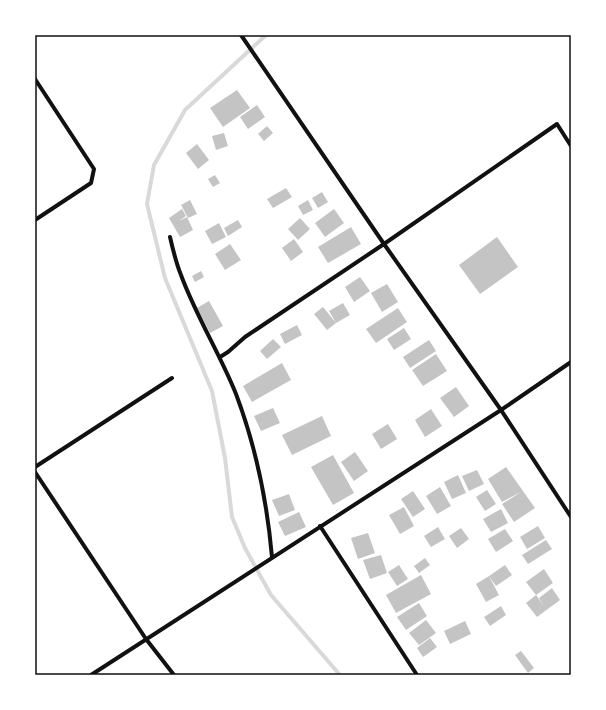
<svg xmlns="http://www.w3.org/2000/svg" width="606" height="710" font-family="'Public Sans',sans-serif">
  <rect width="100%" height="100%" fill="#fff"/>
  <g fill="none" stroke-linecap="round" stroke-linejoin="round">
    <path stroke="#d9d9d9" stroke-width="4" d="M266,35L185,110L154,165L147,204L165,278L212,391L225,458L232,517L245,548L271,595L340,675"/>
  </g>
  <path fill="#c4c4c4" d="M237,90L250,108L223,127L210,108Z
    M257,105L265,117L248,129L240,117Z
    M267,126L273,133L264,141L258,134Z
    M224,133L228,146L216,150L212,136Z
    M197,144L209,160L198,169L186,153Z
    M215,175L220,183L213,187L208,179Z
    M286,188L292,197L273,208L267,199Z
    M322,192L328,202L318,208L312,198Z
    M190,200L197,214L188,218L181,205Z
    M308,200L313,210L303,215L298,206Z
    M182,209L186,216L179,221L187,217L193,230L180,237L169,218Z
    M334,209L344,223L325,237L315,223Z
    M300,218L310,229L298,240L288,229Z
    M238,220L242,227L228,236L224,228Z
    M219,223L226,237L212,244L205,231Z
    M351,227L361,244L328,263L318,247Z
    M497,237L518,267L480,294L459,265Z
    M294,239L303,252L291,261L282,248Z
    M230,244L241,260L225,270L215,254Z
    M201,271L204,277L195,282L192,276Z
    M360,277L370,291L354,302L345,287Z
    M387,284L398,302L382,312L371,293Z
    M209,301L223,326L210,333L197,308Z
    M343,303L350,315L336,323L329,311Z
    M323,307L336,323L327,330L314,314Z
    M398,308L407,322L376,343L366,329Z
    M297,325L302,335L285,344L280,334Z
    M404,328L411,339L394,350L387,339Z
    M273,339L281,347L267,359L260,351Z
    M429,340L436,351L410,368L403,357Z
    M436,354L447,371L423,386L412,370Z
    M282,363L291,380L252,402L243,386Z
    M456,387L469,406L454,417L440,398Z
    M273,408L280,423L261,431L254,416Z
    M431,409L442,426L425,437L415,420Z
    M322,416L331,436L292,455L282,435Z
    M388,424L397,439L381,449L372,434Z
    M355,452L368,471L354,481L341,462Z
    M333,455L354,493L333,505L311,467Z
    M506,467L535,508L514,522L502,504L521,492L502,502L488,479Z
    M477,470L484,484L469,491L462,476Z
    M458,475L466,493L452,499L444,482Z
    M440,487L451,506L437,514L426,496Z
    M487,490L496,504L485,511L476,497Z
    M413,491L425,509L413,517L401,499Z
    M289,494L295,510L279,516L272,500Z
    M404,507L414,526L400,534L389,515Z
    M501,509L508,523L491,532L483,519Z
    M299,512L306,527L285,536L278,522Z
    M538,526L545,538L527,549L520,537Z
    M438,527L445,539L431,547L424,536Z
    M461,528L469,539L457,548L449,536Z
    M505,529L513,541L496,552L488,539Z
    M368,533L375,553L358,559L351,538Z
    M546,540L552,549L528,564L522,555Z
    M381,555L387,573L370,579L363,560Z
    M425,558L430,565L419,573L414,566Z
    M399,565L408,579L397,586L388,572Z
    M505,565L512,575L496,586L489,576Z
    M544,569L553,583L536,595L526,582Z
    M421,575L431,594L396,613L386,595Z
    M489,576L499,595L486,602L476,584Z
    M552,588L560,600L537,617L526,603L536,595L544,606L539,598Z
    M419,603L427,616L406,630L397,617Z
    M501,606L506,615L490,626L484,617Z
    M426,620L436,633L419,645L409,633Z
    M465,621L471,634L450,644L444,631Z
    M430,638L437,647L423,657L417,648Z
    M521,651L534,668L528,673L515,655Z"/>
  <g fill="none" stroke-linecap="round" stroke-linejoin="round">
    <path stroke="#111" stroke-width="4" d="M241,35L384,244L501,410L571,517
      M35,79L94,169L91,183L35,220
      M170,237C173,250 176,263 181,275C196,316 220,354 236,394C256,447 267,501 272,557
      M220,357L228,352L245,337L384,244L557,124L571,146
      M35,467L172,378
      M35,472L146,639L174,675
      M320,526L417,675
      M91,675L501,410L571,362"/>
  </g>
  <rect width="606" height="710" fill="none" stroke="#ffffff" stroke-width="72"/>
  <rect x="36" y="36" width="534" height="638" fill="none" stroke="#111" stroke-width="1.5"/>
</svg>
